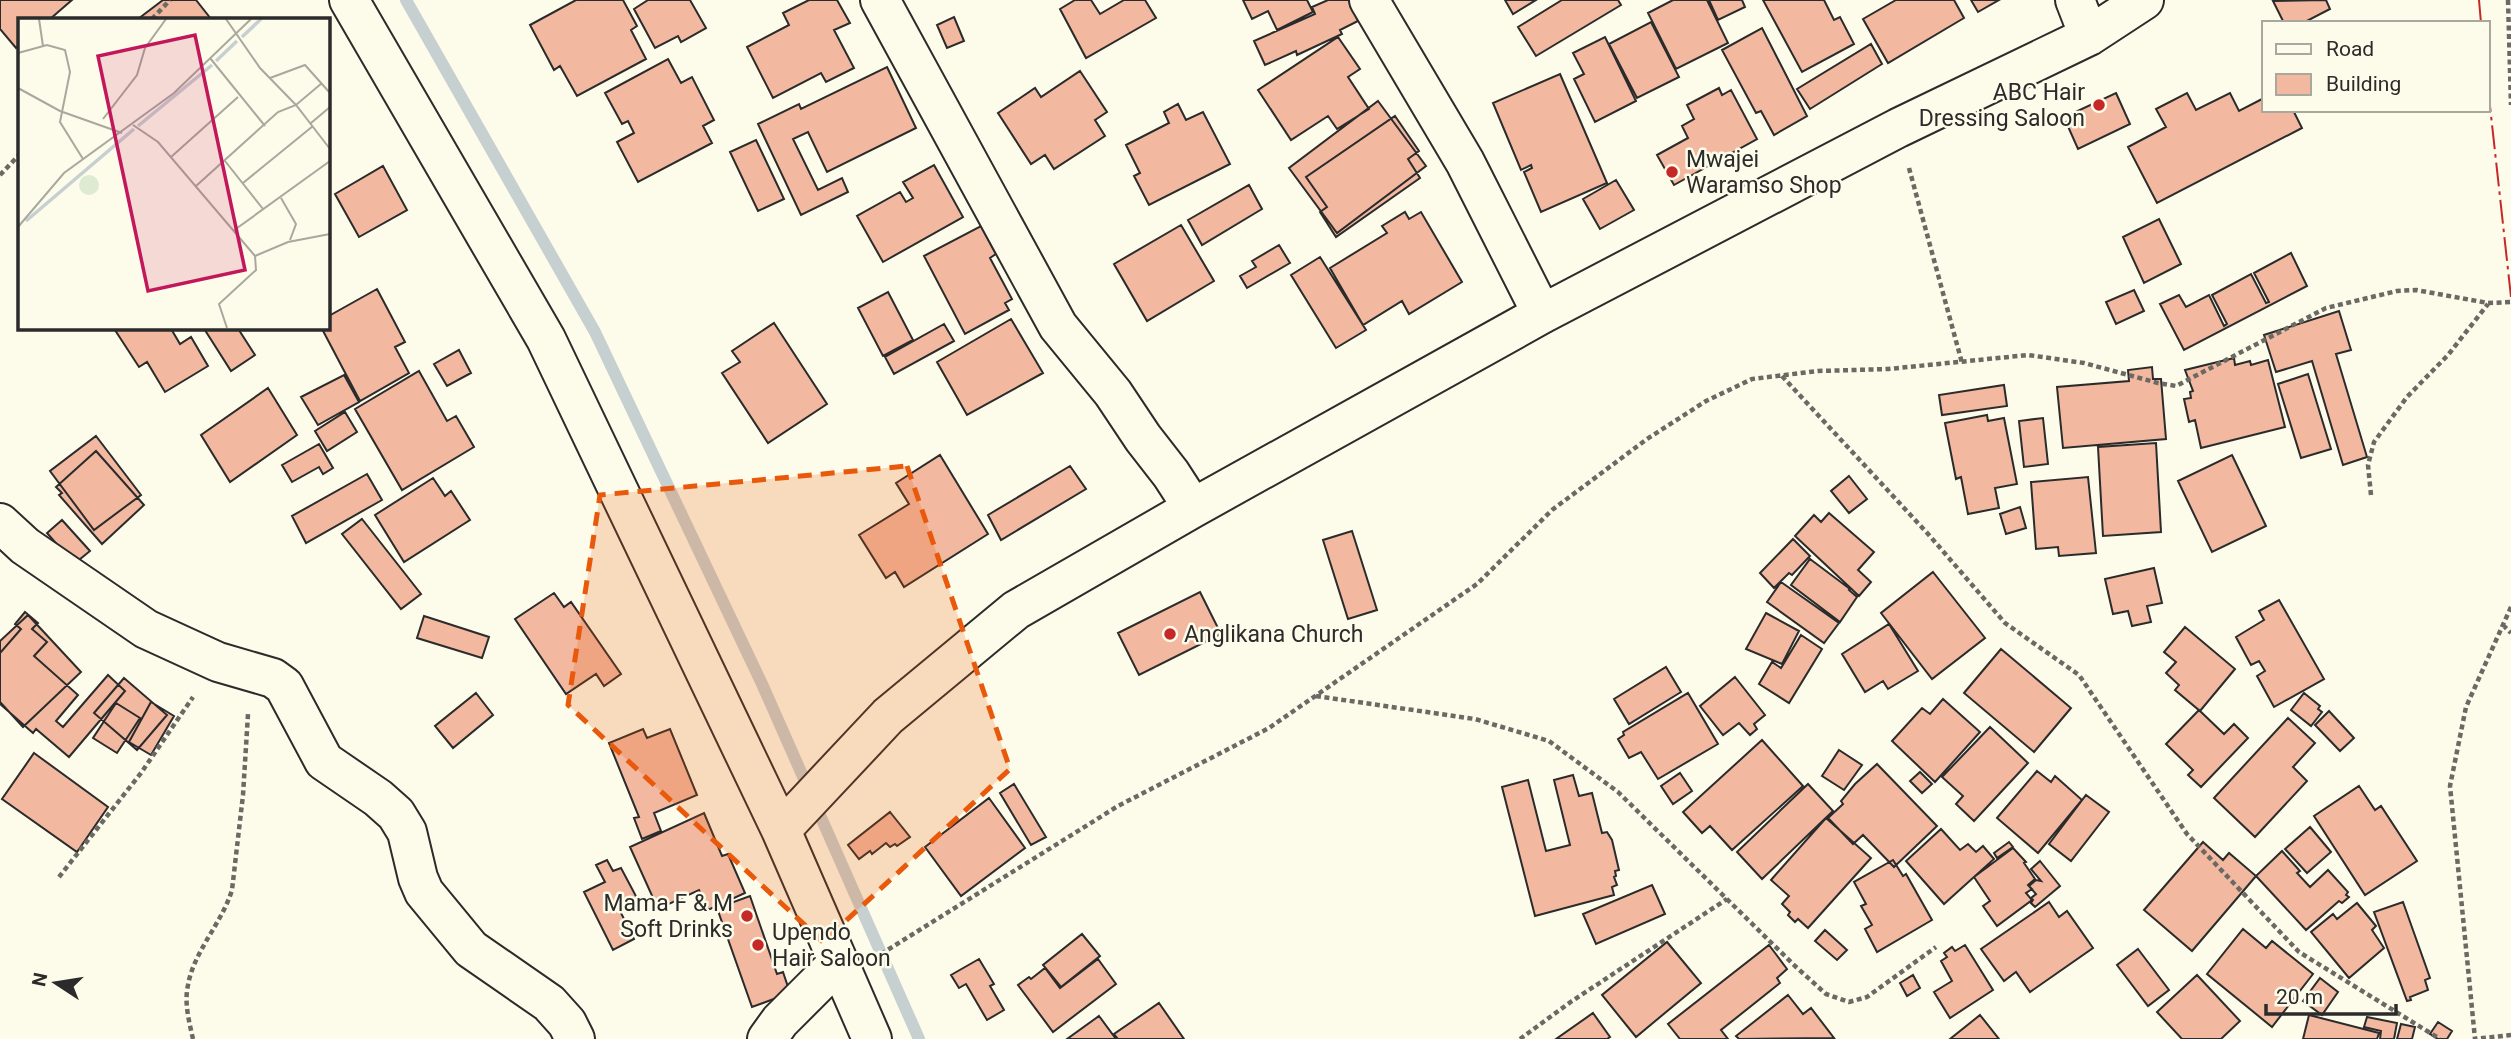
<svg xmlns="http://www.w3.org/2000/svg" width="2511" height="1039" font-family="Roboto,sans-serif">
  <rect width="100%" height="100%" fill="#fdfbea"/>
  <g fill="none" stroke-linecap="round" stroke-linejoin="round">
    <path stroke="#c7d0d0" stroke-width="12" d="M406,0L595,332L762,684L919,1039"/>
  </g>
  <path fill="#f2b8a0" stroke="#2b2b2b" stroke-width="2" d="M0,0H72L50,19H19V45L16,48L0,29Z
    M163,0H196L211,19H138Z
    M576,0H623L637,26L631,30L646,59L577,96L560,66L554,70L530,25Z
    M648,0H690L706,28L681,42L678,36L655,48L634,9Z
    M809,0H837L850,23L834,30L854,68L826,82L821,73L773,98L747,47L789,25L783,13Z
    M1075,0H1091L1100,14L1124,0H1145L1156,18L1086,58L1060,9Z
    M1243,0H1307L1313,12L1277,30L1268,11L1252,19Z
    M1328,0H1349L1358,21L1340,30L1342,34L1297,55L1296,51L1265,65L1254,41L1315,14L1312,7Z
    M1505,0H1536L1513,14Z
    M1562,0H1618L1621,5L1536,56L1518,27Z
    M1673,0H1707L1728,43L1676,69L1648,13Z
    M1709,0H1742L1745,7L1718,20Z
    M1763,0H1824L1834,20L1840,17L1854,44L1802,72Z
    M1896,0H1954L1964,18L1888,63L1863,19Z
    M1971,0H1999L1978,12Z
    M2326,0L2330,9L2303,23H2284L2273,1Z
    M954,17L964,41L947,48L937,25Z
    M1651,22L1679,77L1637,98L1609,44Z
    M1762,28L1807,116L1774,135L1761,111L1756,113L1722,50Z
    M1338,37L1360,69L1348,77L1369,109L1337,129L1328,116L1291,140L1258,90Z
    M1605,37L1636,101L1595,122L1574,79L1584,74L1573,53Z
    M1871,44L1882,64L1810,109L1797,89Z
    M668,59L681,83L692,77L714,120L703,126L712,143L638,182L617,142L634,133L628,121L622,124L605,93Z
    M887,67L916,128L827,172L808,132L793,139L818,190L842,178L848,192L801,215L758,124L799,104L801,109Z
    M1080,71L1107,112L1095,120L1105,136L1054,169L1045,155L1031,164L998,113L1035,88L1041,97Z
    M1560,74L1607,183L1541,212L1524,172L1532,168L1531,165L1521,170L1493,103Z
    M1719,88L1722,95L1731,90L1757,139L1674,185L1657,155L1688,138L1682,126L1694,119L1687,105Z
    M2116,93L2130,124L2078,149L2066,122L2073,119L2071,114Z
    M2187,93L2196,110L2230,93L2239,111L2264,98V110H2293L2302,128L2157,203L2128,147L2166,127L2156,109Z
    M1378,101L1426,166L1337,233L1289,168Z
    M1178,104L1186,120L1203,112L1230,164L1149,205L1134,176L1140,173L1126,145L1169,123L1164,112Z
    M1395,116L1419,151L1408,159L1420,178L1336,237L1320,212L1327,207L1306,177Z
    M756,140L784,199L758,211L730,152Z
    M934,165L963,217L883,262L857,216L900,192L906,202L913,198L903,182Z
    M383,166L407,210L359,237L335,194Z
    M1616,180L1634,210L1600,229L1583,199Z
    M1249,185L1262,209L1202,245L1188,220Z
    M1405,212L1409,219L1421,212L1462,282L1409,314L1402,301L1363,325L1330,268L1387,233L1382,226Z
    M2159,219L2181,264L2144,283L2123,237Z
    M1181,225L1214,281L1147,321L1114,264Z
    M981,226L996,254L990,258L1012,299L1005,303L1009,310L965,334L924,256Z
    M1279,245L1290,263L1247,288L1240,276L1256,267L1252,261Z
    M2291,253L2307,286L2184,350L2160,304L2179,295L2186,307L2209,295L2224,326L2227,324L2212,295L2251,274L2266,303L2269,302L2254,273Z
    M1320,257L1366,330L1336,348L1291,275Z
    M377,289L405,342L395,347L409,373L360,401L321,327H327V317Z
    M2134,290L2144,311L2116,324L2106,302Z
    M888,292L913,340L883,356L858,308Z
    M2339,311L2351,350L2336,354L2367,457L2343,465L2312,361L2276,372L2264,335Z
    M1011,319L1043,373L967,415L937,362Z
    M774,323L827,404L768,443L722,373L740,362L732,351Z
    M944,324L954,341L894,374L885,357Z
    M113,327H170L180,344L191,337L208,366L165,392L147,362L139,367Z
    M203,327H237L255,355L231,371Z
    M459,350L471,373L447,386L434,364Z
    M2234,358L2235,365L2250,361L2251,365L2268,360L2285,427L2201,448L2195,420L2189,422L2184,399L2191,398L2190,392L2193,391L2185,370Z
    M2152,367L2153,379H2161L2166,439L2063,448L2057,387L2129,381L2128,370Z
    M419,371L447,421L456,416L474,447L402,490L355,409Z
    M2308,374L2331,449L2301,458L2278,384Z
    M344,375L359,402L318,425L301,397Z
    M2004,385L2007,406L1942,415L1939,395Z
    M268,388L297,435L230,482L201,435Z
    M345,412L357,432L327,451L315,431Z
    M1987,415L1988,421L2004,418L2017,484L1995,488L1999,508L1968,514L1961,477L1956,479L1945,423Z
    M2043,418L2048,464L2024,467L2019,421Z
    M96,436L141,495L94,530L50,471Z
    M2156,443L2161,532L2103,536L2098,447Z
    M319,444L333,468L323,474L319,467L292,482L282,465Z
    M96,451L144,505L102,544L59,495L62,493L56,487Z
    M940,455L988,534L904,587L895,572L886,578L859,535L909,504L896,483Z
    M2232,455L2266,526L2212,552L2178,481Z
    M1070,466L1086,489L1001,540L988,515Z
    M367,474L382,500L306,543L292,516Z
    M1849,476L1867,499L1849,513L1831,491Z
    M2088,477L2096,553L2059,556L2058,547L2036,549L2031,482Z
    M433,478L445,496L451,491L470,520L404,562L375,515Z
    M2020,507L2026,528L2006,534L2000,514Z
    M1829,513L1874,552L1858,570L1871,582L1859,596L1795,536L1814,515L1821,522Z
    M362,519L421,594L401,609L342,534Z
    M62,520L90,551L74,564L47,533Z
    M1352,531L1377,610L1348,619L1323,540Z
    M1793,539L1810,556L1792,575L1789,573L1774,588L1760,573Z
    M1810,559L1850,589L1849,590L1857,597L1840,622L1791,585Z
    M2154,568L2162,603L2147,606L2151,622L2132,626L2128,611L2113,614L2105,579Z
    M1933,572L1985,638L1932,679L1881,613Z
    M1781,582L1839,623L1824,643L1767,602Z
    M1200,592L1221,634L1139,675L1118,633Z
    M554,593L564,607L571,602L621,674L604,686L596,674L566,694L515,619Z
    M2279,600L2324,679L2274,707L2257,676L2265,671L2259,661L2251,665L2236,637L2264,620L2259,611Z
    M25,612L38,623L32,629L47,642L34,656L78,695L56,721L63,727L108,675L125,691L69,757L36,729L33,733L0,704V653L21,629L15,624Z
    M1766,613L1799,631L1782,664L1746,649Z
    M28,615L81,672L23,727L0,702V641Z
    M424,616L489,637L482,658L417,638Z
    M1889,624L1918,671L1888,689L1883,681L1865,692L1842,654Z
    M2185,627L2235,669L2200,711L2175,690L2179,685L2166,673L2176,662L2164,652Z
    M1801,635L1822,649L1789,703L1759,684L1772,662L1781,668Z
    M2001,649L2071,708L2034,752L1964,693Z
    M1666,667L1681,692L1629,724L1614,699Z
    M1735,677L1765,715L1754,724L1757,729L1750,735L1739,723L1723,735L1700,706Z
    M124,678L167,715L137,750L94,713Z
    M476,693L493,715L453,748L435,726Z
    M1688,693L1718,744L1658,779L1641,752L1629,758L1618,739L1624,735L1623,732Z
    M2304,693L2320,706L2318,709L2322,712L2311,726L2291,710Z
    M1943,699L1980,732L1935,782L1892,741L1922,708L1930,714Z
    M151,702L174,716L151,755L129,742Z
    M116,703L140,718L117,753L93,738Z
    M2199,710L2224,734L2234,724L2248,738L2201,787L2188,775L2193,770L2166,744Z
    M2329,711L2354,738L2340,751L2315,725Z
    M2288,718L2315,743L2293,767L2307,781L2255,837L2214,798Z
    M1990,727L2028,763L1974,821L1956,804L1963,796L1942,777Z
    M643,729L647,738L670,729L697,795L654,813L661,831L642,839L634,818L639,817L609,743Z
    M1762,740L1803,786L1732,850L1710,826L1702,833L1683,812Z
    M1839,750L1862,765L1844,790L1822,776Z
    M34,753L108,807L77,852L2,799Z
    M1877,764L1937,826L1894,867L1863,835L1853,844L1828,818L1843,804L1841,801L1855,784Z
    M2037,771L2051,782L2055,776L2082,800L2038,853L1997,818Z
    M1920,772L1932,784L1922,793L1910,781Z
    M1680,773L1692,791L1673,804L1661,786Z
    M1573,775L1579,796L1592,793L1602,833L1607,832L1612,840L1619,870L1615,871L1616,876L1614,877L1617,885L1612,887L1614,895L1535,916L1502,787L1528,780L1546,851L1570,845L1554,780Z
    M1014,784L1046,837L1031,845L1000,793Z
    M1808,784L1833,811L1762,879L1737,852Z
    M2359,786L2375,810L2381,806L2417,861L2365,895L2314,816Z
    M2086,795L2109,812L2071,861L2049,844Z
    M989,798L1025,848L961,896L925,847Z
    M890,812L910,837L897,846L895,844L890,847L886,843L872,854L870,851L859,859L848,845Z
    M704,813L722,856L728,854L745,893L708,910L699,890L658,909L630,847Z
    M1826,818L1871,858L1808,928L1798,919L1795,922L1788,915L1790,912L1782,904L1789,896L1771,880Z
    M2310,827L2331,852L2307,873L2285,849Z
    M1941,829L1960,850L1968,844L1976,852L1983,846L1994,859L1944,904L1906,861Z
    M2009,842L2013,847L1997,858L1994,853Z
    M2203,842L2223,860L2229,853L2256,876L2192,951L2144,910Z
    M2013,848L2026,862L2024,863L2035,879L2028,885L2032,889L2026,893L2032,900L1997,926L1983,906L1990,901L1974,877Z
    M2282,851L2300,871L2297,873L2310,887L2328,870L2348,892L2346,895L2349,897L2342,903L2339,901L2306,930L2256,876Z
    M607,860L613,871L621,868L638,900L619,909L634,939L613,950L584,892L605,882L596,865Z
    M1893,860L1903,876L1906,874L1932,920L1877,952L1865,929L1872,925L1861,906L1866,904L1854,882Z
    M2040,861L2060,886L2035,907L2031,903L2033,900L2031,898L2036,894L2029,886L2036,880L2041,881L2031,869Z
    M1652,885L1665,914L1596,944L1583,914Z
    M750,896L777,974L783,972L790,993L752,1007L717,908Z
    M2049,902L2059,917L2067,911L2093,948L2030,992L2016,972L2004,981L1981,949Z
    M2403,902L2430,978L2425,980L2428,990L2410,997L2411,1000L2407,1001L2374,912Z
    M2357,903L2376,926L2372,930L2384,948L2349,978L2311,932L2333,914L2337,919Z
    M2243,929L2266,948L2272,941L2313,974L2272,1027L2207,974Z
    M1825,930L1847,950L1837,960L1815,941Z
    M1082,934L1100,956L1061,987L1043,965Z
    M1667,942L1701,983L1636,1037L1602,995Z
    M1769,945L1787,969L1777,978L1780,983L1721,1030L1728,1039H1680L1668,1024Z
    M1965,945L1993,990L1950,1018L1934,992L1952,981L1941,961L1947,957L1944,953L1952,947L1955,951Z
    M2138,949L2169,990L2148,1006L2117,965Z
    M979,959L994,984L990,986L1004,1010L987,1020L966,984L959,988L951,975Z
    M1098,959L1116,984L1053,1032L1018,985L1029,977L1031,979L1045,968L1060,988Z
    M1913,975L1920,988L1907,996L1900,983Z
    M2197,975L2240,1021L2221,1039H2182L2157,1012Z
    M2320,978L2338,992L2322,1015L2303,1001Z
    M1788,995L1803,1014L1811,1008L1834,1038L1739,1039L1736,1036Z
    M1159,1003L1184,1039H1118L1114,1034Z
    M1593,1013L1610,1037L1607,1039H1556Z
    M1980,1015L1999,1039H1950Z
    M2309,1015L2379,1033L2377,1039H2303Z
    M1099,1016L1116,1039H1067Z
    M2367,1017L2397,1023L2394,1039H2380L2381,1031L2364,1027Z
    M2438,1022L2452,1031L2447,1039H2438L2430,1034Z
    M2401,1024L2415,1027L2412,1039H2397Z"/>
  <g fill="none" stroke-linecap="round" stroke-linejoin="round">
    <g stroke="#2b2b2b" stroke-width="42">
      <path id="street" d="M349,0L546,339L781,830L872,1039
        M880,0L1058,326L1113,393L1143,438L1171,474L1193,508
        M1369,0L1465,162L1542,314
        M2075,0L2089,36
        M0,523L25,546L146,629L218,662L273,678L284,686L324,761L378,798L396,814L407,832L418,878L424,892L471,949L549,1003L567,1023L575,1039
        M781,830L888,716L1016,610L1193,508L1542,314L1898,128L2089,36L2144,0
        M767,1039L780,1021L839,962"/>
    </g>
    <path stroke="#6a6964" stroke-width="4.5" stroke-dasharray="5 3.5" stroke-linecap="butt" d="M2508,0L2511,105
      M152,19L170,0
      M1909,168L1962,363
      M0,175L19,155
      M1782,376L1929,535L2005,623L2079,675L2187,834L2299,952L2440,1039
      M2371,495L2368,465L2374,442L2407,397L2448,355L2488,304
      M2511,607L2466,707L2450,786L2475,1039L2511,1035
      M2503,625L2511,633
      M1316,696L1475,719L1549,741L1618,792L1795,966L1826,994L1849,1002L1867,997L1936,947
      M59,877L141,773L193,697
      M881,954L1118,806L1269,728L1477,584L1552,510L1647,439L1706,401L1752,379L1818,371L1888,369L2028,355L2084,363L2158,383L2176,386L2326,308L2397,291L2416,290L2488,303L2511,302
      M193,1039C189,1021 184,1003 188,985C194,951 222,923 232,890L243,795L248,714
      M1520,1039L1572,1001L1727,899"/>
    <use href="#street" stroke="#fdfbea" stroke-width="38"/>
    <path stroke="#c62828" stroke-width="2" stroke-dasharray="24 5 3.5 5" stroke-linecap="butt" d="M2479,0L2481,23
      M2488,88L2511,297"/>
  </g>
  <path fill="#e8590c" fill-opacity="0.2" stroke="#e8590c" stroke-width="5" stroke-dasharray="14 9" stroke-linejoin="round" d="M907,466L1010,769L823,942L568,705L600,495Z"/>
  <g fill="#c62828" stroke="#fdfbea" stroke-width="2.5">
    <circle cx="2099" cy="105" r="7"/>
    <circle cx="1672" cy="172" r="7"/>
    <circle cx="1170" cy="634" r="7"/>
    <circle cx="747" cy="916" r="7"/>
    <circle cx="758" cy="945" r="7"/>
  </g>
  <g text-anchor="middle" stroke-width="5" stroke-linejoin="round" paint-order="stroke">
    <g font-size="23" fill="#2b2b2b" stroke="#fdfbea" text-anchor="start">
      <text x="2085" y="100" text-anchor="end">ABC Hair<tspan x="2085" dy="26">Dressing Saloon</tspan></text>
      <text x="1686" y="167">Mwajei<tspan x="1686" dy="26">Waramso Shop</tspan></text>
      <text x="1184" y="642">Anglikana Church</text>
      <text x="733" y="911" text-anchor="end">Mama F &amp; M<tspan x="733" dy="26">Soft Drinks</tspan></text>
      <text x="772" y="940">Upendo<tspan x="772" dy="26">Hair Saloon</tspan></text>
    </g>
  </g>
  <g transform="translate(18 18)">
    <rect width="312" height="312" fill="#fdfbea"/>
    <path d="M61 167a10 10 0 1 1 20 0a10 10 0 1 1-20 0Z" fill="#deebd1"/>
    <path fill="none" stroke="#c7d0d0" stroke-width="3.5" d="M224,19L243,1M198,43L219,23M120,108L194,47M8,203L116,111"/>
    <path fill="none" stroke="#a9a89e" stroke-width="2" d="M21,1L25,28M208,1L242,50L278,87L312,131M0,35L29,27L47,32L52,54L42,104L65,141M192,40L247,108M252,60L287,47L312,75M0,70L42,93L104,115M85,101L119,57L127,30L148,1M293,105L312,89M115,107L140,124L237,238L238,252L201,286L209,310M153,139L220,79M207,143L245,191M225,165L295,108M178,168L260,94L278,87L304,65M263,180L278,206L272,222M0,209L46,155L156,75L233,1M215,213L312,143M237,238L270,224L312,216"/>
    <path fill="#c2185b" fill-opacity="0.15" stroke="#c2185b" stroke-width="3.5" d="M177,17L227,252L130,273L80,38Z"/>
    <rect width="312" height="312" fill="none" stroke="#2b2b2b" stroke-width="3.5"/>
  </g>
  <rect x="2262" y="21" width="228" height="91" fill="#fdfbea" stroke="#a9a89e" stroke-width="2"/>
  <rect x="2276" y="44" width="35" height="10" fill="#fdfbea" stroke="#a9a89e" stroke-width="2"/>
  <text x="2326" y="56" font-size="21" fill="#2b2b2b">Road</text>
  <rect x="2276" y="74" width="35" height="21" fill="#f2b8a0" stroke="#a9a89e" stroke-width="2"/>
  <text x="2326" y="91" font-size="21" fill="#2b2b2b">Building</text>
  <g transform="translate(56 983) rotate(282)" stroke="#fdfbea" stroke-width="5" paint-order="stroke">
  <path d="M0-5L12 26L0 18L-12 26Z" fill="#2b2b2b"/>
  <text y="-10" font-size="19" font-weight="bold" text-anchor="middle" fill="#2b2b2b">N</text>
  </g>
  <path d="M2266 1004v10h130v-10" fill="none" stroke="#2b2b2b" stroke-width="3.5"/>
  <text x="2276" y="1004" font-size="21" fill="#2b2b2b" stroke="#fdfbea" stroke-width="5" paint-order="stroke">20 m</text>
</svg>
